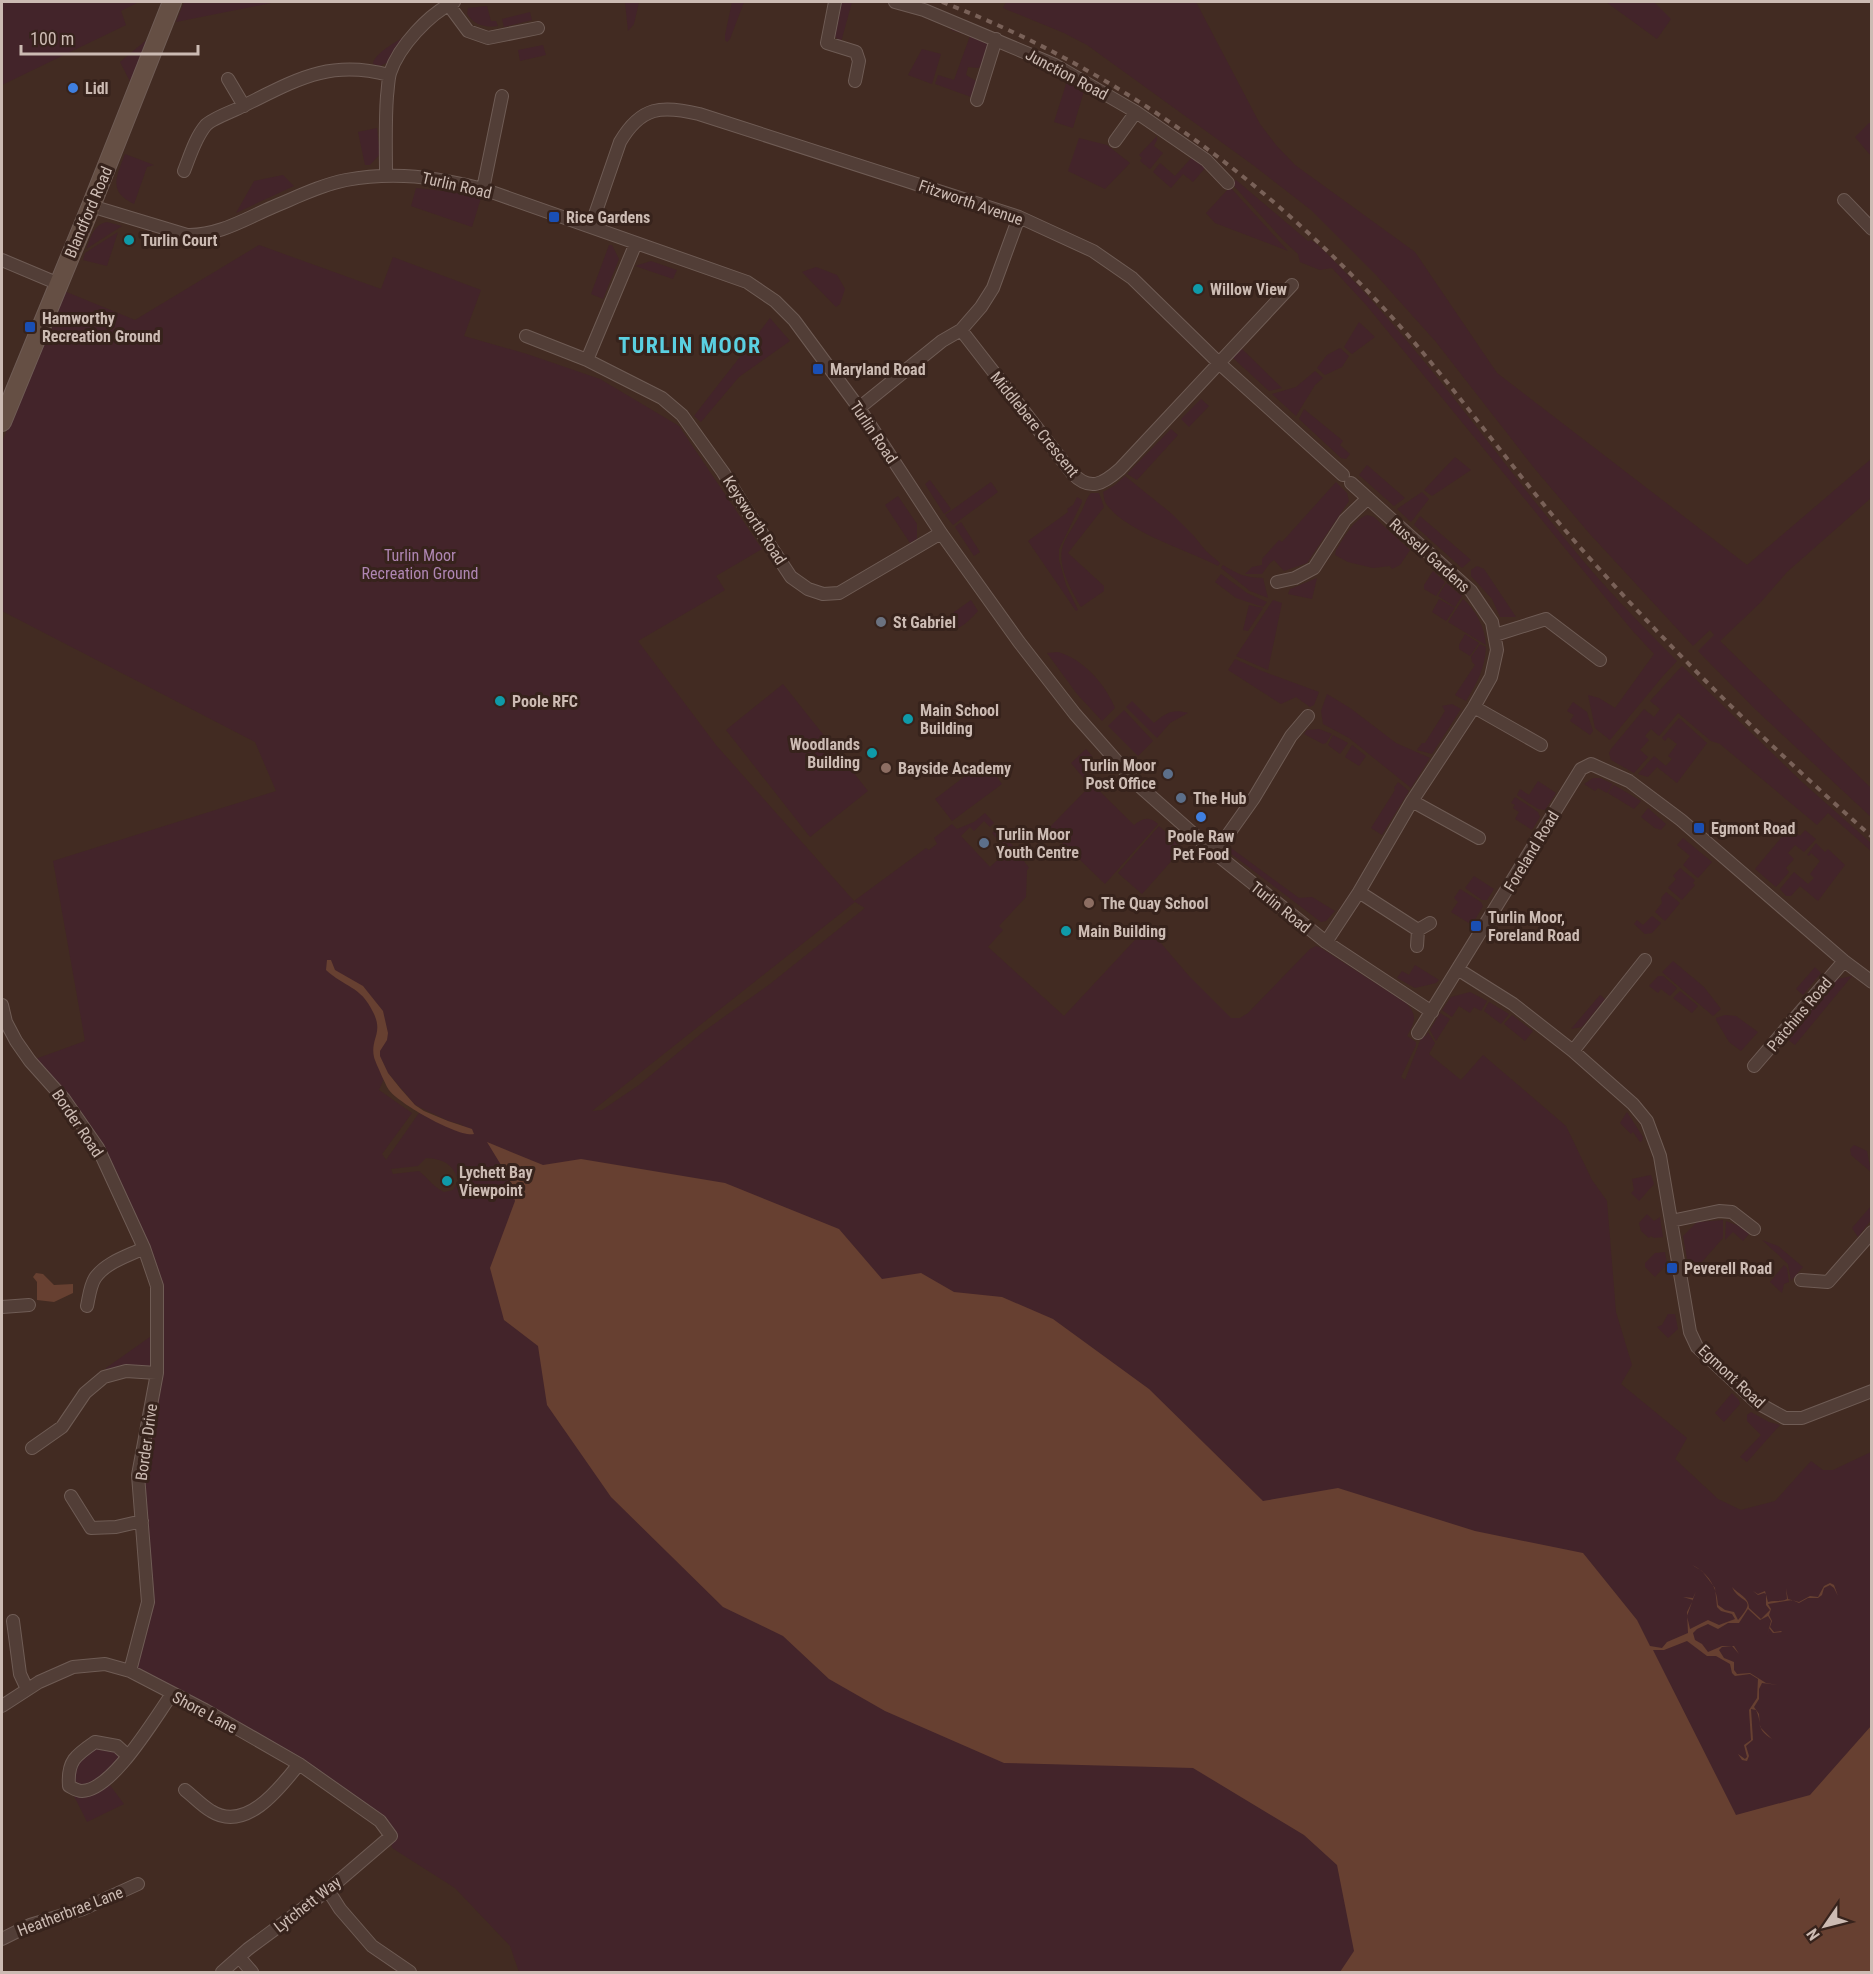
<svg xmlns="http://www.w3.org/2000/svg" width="1873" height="1974" font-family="'Roboto Condensed',sans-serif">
  <rect width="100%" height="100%" fill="#422b22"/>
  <path fill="#43242a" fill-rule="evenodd" d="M2,2H139L121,11L126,25L2,85Z
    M184,2H276L176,22Z
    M625,2H639L634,24L628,31Z
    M732,2H744L730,39L727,42L725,40V35Z
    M841,2H852L841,42L834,36Z
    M1005,2H1196L1260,124L1276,145L1295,165L1415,252L1497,373L1747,565L1871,459V498L1787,572L1761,602L1720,641L1871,788V817L1756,710L1698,651L1714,635L1710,630L1693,646L1589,533L1535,469L1436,342L1377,276L1311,210L1253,165L1087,45L1064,33L1003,8L1006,2Z
    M1606,2H1654L1671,19L1657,39Z
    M487,6L491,21H496L498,26C486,28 474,25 467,14L468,8Z
    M530,12L532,20L504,27L502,19Z
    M163,26L136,93L120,62Z
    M952,26L989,42L983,64L978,68L968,67L966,75L976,81L974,98L935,84L938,75L954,80L970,36L951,30Z
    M409,34L389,62L380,66L373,64C374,53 399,40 409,34Z
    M543,45L546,55L520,61L518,50Z
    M922,49L941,54L932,84L908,75Z
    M1067,81L1084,91L1073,128L1054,122Z
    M1869,123H1871V156L1855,137Z
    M377,128L380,154L370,165H365L358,132Z
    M1157,136V140L1154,146L1163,153L1150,169L1140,161L1142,158L1139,155Z
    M1079,138L1107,145L1130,163L1105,189L1068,171Z
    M125,154L154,165L147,167L134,204C107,191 117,176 125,154Z
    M1193,156L1206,167L1193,182L1183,174L1171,188L1153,172L1160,163L1175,176Z
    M283,175L294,186L236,213L254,181Z
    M1236,180L1308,241L1311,240L1318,245C1414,337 1490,449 1575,551C1607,590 1642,626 1677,661L1663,676L1610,740L1595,728L1588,695L1599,698L1615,708L1654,654L1631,629L1367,306L1332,268L1320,270L1300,262L1298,254L1284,241L1232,184Z
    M1230,187L1288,251L1215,223L1206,213Z
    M416,188L453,192L481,198L472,227L411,206Z
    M107,222L122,226L86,249C91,237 94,224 107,222Z
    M118,232L107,266L83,260L85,253Z
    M259,245L381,289L393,257L481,290L464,336L527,354L600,379L679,426L762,549L716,576L725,590L638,641L716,745L854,901L926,848L929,850L937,844L934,838L952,824L957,829L974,822L985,813L994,823L990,827L984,821L974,831L970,827L961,836L990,867L1007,851L992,833L999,827L1029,868L1027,870L1026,897L999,926L1003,930L988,947L1064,1016L1147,927L1189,976L1231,1018H1240L1248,1013L1310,949L1316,946L1321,948L1406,1003C1418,1015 1415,1022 1407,1036L1416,1042V1045L1401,1077L1405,1080L1420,1041L1423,1036H1426L1428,1032L1435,1043L1429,1054L1461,1080L1483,1055L1566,1126L1592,1180L1607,1201L1616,1312L1632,1365L1621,1384L1687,1438L1675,1459L1718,1499L1741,1510L1775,1501L1811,1461L1823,1470H1833L1871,1452V1945L1843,1972H519L510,1946L455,1888L392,1848L391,1836L299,1764L130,1671L148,1602L140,1499L157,1373L104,1377L106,1368L157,1332V1286L98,1148L30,1061L85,1041L53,861L276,791L255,742L2,611V442L64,291L135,320ZM855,902L865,908L770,984L703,1032L639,1085L602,1110L592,1111ZM387,1072L415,1105L448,1121L463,1125L450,1128L419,1113L386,1160L382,1154L412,1113L379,1090ZM426,1158C443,1159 454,1164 458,1181L453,1190L444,1192C431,1185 429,1179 419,1171L393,1174L391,1169L418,1166Z
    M609,245H612L619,259L603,299L591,294Z
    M651,261L677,270L673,279L635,266Z
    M816,267L837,275L845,289L840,304L836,307L802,272Z
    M770,318L790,341L739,377L701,422L694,416C719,383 745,351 770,318Z
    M1359,322L1375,337L1352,354L1344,347Z
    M1340,348L1349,356L1342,367L1325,375L1317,368L1327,355Z
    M1237,349H1242L1282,388L1269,391L1232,357Z
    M1315,371L1323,378L1315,385L1296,416L1272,394L1296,387Z
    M1201,399L1209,406L1189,427L1181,419Z
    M1304,409L1343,441L1340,445L1350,454L1346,459L1341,458L1299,419Z
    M1171,429L1178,435L1137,480L1127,474Z
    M1455,457L1471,470L1432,496L1424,490Z
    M1367,465L1405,498L1394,506L1359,475Z
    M1125,476L1172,514L1193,535L1206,551L1220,563L1218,566C1187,550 1127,532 1107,505C1104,501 1104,496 1103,492L1115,485Z
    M930,480L951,509L944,514L925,484Z
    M991,482L998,492L953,525L945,515Z
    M1336,482L1347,493L1349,501L1307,563L1284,571L1274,560L1270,563L1262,574H1245L1252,567L1262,565V559L1279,540L1282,542Z
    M1422,492L1429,499L1411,522L1397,509Z
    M1091,493H1099L1104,507L1068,553L1104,586V591L1081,607C1072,592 1058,567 1062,549C1065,537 1075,525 1080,514C1084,508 1086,498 1091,493Z
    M898,496L917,524V539L910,543L885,505Z
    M1077,497L1082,500V502L1059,549V560L1066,585L1078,610L1076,611L1028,541L1068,512L1067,509L1073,505Z
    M1367,515L1374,517L1410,550L1400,565L1392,569L1390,566L1373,568L1348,562L1335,555L1336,550C1344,538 1353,520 1367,515Z
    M1420,516L1471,560L1462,568L1414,525Z
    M961,522L980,552L974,556L955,527Z
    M1223,565C1237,574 1246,578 1263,578L1268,598L1250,591L1221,568Z
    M1477,566L1484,569L1516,617H1500L1492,599L1471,576V570Z
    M1433,571L1445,582L1436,596L1424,589V585Z
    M1221,574L1247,593L1267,602L1263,607L1236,598L1215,582Z
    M1317,578L1312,599L1288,594L1290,589Z
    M1446,583L1462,596L1455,607L1438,596Z
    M1439,599L1455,608L1446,621L1432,612Z
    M1463,599C1476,610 1485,628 1486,645L1448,622Z
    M971,600L978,611C967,622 960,633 943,628L939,623Z
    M1273,600L1282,603L1268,670L1236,656Z
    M1249,605L1263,608L1248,631L1243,630Z
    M1465,634L1479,643L1470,656L1459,649V645Z
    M1480,644L1486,647C1485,668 1477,683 1466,701L1455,695L1475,665L1472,662L1471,657Z
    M1058,652C1083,659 1105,684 1115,708L1102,721L1077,694L1047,653Z
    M1235,659L1262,671L1319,692L1314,705L1310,707L1296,697L1281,704L1228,670Z
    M1682,666L1802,782L1871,843V851L1828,813L1817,825L1720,744L1711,741L1678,713L1659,736L1651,729L1645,736L1649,740L1640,750L1648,757L1634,773L1611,760L1609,753L1611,749L1644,709L1654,717L1660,709L1650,701Z
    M783,684L868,791L810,837L726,730Z
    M1327,694L1350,708L1396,743L1430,758L1411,788L1349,738L1323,724L1321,711Z
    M1132,701L1154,723C1167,712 1173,709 1188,713L1170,723L1157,738L1126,707Z
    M1573,702L1587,712L1593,731L1590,735L1570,721L1574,715L1567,711Z
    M1452,704L1461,709L1432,754L1417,750L1422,743H1425L1445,711L1442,706Z
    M1124,710L1153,741L1138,756L1108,726Z
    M1679,718L1707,743L1677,783L1657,767L1648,777L1638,774L1654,756L1666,766L1672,759L1668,756L1677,744L1668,737L1665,741L1662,738Z
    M1319,729L1332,734L1326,743L1323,744L1304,734L1307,730Z
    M1333,735L1348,743L1340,754L1328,745Z
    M1352,745L1366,756L1359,766L1345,757Z
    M1086,749L1092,756L1093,762L1084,776L1134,825C1143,818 1149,816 1158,824L1105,884L1048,829L1090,786L1071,763Z
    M985,761L1002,784L952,821L935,799Z
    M1593,778H1600L1613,784L1607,793L1598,788L1595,791L1584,784Z
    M1538,781L1556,793L1545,810L1538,809L1517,795L1520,789L1529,795Z
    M1398,782L1409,791L1382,835L1371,828L1395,790L1394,788Z
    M1614,785L1641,801L1634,809L1608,793Z
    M1515,797L1538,812L1540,817L1532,830L1515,819L1519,812L1513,808L1515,805L1511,803Z
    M1648,808L1666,824L1661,830L1655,828L1641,817Z
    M1159,826L1183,848L1142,894L1118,873Z
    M1790,827L1800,836L1805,830L1816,839L1804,852L1795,845L1788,853L1794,859L1786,868L1789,872L1776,887L1755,869Z
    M1683,838L1712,862L1698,878L1683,865L1690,856L1677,845Z
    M1816,843L1825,852L1828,849L1845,865L1818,901L1800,886L1791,896H1786L1780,889L1794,872L1808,884L1814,878L1810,874L1820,861L1811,853L1809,856L1807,855Z
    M1231,848L1299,898L1312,897L1335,911L1326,921L1321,922L1230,853L1229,851Z
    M1680,868L1695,880L1693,883L1695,885L1682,900L1668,888L1676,879L1673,876Z
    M1474,876L1494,889L1487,900H1482L1465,888Z
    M1460,889L1481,902L1483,906L1472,925L1451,912L1458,902L1454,898Z
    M1666,892L1680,903L1665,921L1655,912L1662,903L1661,898Z
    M1652,916L1661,923L1652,933L1645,934L1634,924L1637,920L1643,925Z
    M1673,961L1704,987L1721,1009L1713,1016L1662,972Z
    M1415,965L1439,980L1436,983L1415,988L1397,978L1402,971L1409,975Z
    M1815,967L1821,973L1803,995L1796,989Z
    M1658,976H1663L1677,988L1670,996L1661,989L1658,993L1649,986Z
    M1852,976L1795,1045L1787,1039L1837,979Z
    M1680,991L1698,1006L1692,1013L1673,998Z
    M1470,992L1487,1001L1481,1011L1474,1007L1470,1013L1459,1006L1452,1017L1442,1010L1451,997Z
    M1600,995L1605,999L1582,1027L1571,1029Z
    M1489,1002L1509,1014L1501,1024L1484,1011Z
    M1440,1013L1450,1019L1436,1041L1430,1030Z
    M1512,1015L1533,1031L1525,1041L1504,1024Z
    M1725,1015L1736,1016L1758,1032L1741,1051L1729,1042L1716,1020V1018Z
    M1627,1112L1643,1137L1642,1141L1640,1142L1633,1132L1631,1134L1620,1123Z
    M1854,1145L1867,1151L1871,1172L1851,1155L1850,1149Z
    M1651,1175L1654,1184L1639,1201L1631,1193L1634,1190L1632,1179Z
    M1871,1206V1220L1858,1237L1852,1228Z
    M1647,1214L1654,1221L1660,1217L1663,1237L1654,1238L1651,1236L1649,1238L1641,1231L1639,1223Z
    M1723,1220V1238L1701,1263L1688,1265L1683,1236L1697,1222Z
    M1726,1221L1739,1226L1749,1234L1743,1241L1733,1232L1725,1240Z
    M1762,1240L1778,1246L1803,1267L1791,1281L1788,1264Z
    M1665,1252L1667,1264L1655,1277L1645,1267V1263L1655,1253Z
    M1784,1265L1787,1268L1789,1282L1784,1284L1782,1293L1770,1282Z
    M1668,1314H1675L1678,1329L1668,1338L1657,1327L1662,1325Z
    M1732,1393L1739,1400L1740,1404L1724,1422L1715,1413Z
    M1751,1412L1769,1422L1780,1425L1747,1462L1740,1457L1761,1435L1747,1421V1415Z
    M95,1742L128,1756L106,1780L124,1804L87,1822L69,1786L75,1756Z"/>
  <path fill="#674031" d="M327,960H331L335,970L363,986L383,1011L388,1033L387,1040L380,1051V1056L388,1073L400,1088L415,1105L424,1111L448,1121L472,1129L474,1134C459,1138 398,1103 389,1090C387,1088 374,1059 374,1057C370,1039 384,1033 373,1012C361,986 344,987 326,970Z
    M487,1142L543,1165L581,1159L725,1183L839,1229L882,1279L921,1273L954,1292L1002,1297L1053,1319L1149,1389L1263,1501L1338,1488L1475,1531L1583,1553L1637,1620L1650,1646L1662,1648L1667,1642L1688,1633L1687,1612L1693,1600L1683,1597L1693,1598L1696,1591L1687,1616L1690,1629L1708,1620L1719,1625L1735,1619L1732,1614L1721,1611L1717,1607L1715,1588L1702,1571L1692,1565C1709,1573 1717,1588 1718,1605L1725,1610L1734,1612L1738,1620C1759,1596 1740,1605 1732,1587C1738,1594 1749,1597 1749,1608L1761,1619L1770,1610L1766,1605V1594L1764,1593L1758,1595L1753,1591L1758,1594L1765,1591L1768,1602C1775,1600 1781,1602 1787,1599L1786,1588L1788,1599L1799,1602L1810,1596L1818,1597L1824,1586L1830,1583L1834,1585L1838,1596L1834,1588L1830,1585L1824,1588L1822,1595L1818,1598H1808L1799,1603L1792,1600L1768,1604L1771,1609L1769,1615L1772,1621L1770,1627L1774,1632L1781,1631L1782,1632L1773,1633L1769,1628L1767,1636L1771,1621L1768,1616L1760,1620L1748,1609L1739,1623H1728L1718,1629L1708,1624L1697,1629L1693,1633L1695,1640L1702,1644L1708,1652L1722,1646H1734L1739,1654L1732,1646L1722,1647L1719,1650L1724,1658L1734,1662V1670L1737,1674L1750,1673L1766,1683L1778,1685L1762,1683L1759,1689V1699L1754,1707L1759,1714L1760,1727L1772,1739C1755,1728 1763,1725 1756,1710L1751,1709L1753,1740L1746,1746L1749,1756L1747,1761L1742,1760L1738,1754L1745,1759L1747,1757L1744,1745L1751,1740L1749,1710L1757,1698L1758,1679L1750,1674L1735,1676L1732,1673L1730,1664L1716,1656H1707L1687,1641L1664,1650H1653L1736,1815L1810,1795L1871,1726V1972H1340L1354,1951L1337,1865L1304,1835L1193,1768L1004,1763L885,1711L829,1679L783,1636L723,1607L611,1497L547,1405L538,1346L504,1320L490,1268L515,1201L509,1178Z
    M36,1273L43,1274L54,1285L73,1284V1293L54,1302L37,1300V1282L33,1277Z"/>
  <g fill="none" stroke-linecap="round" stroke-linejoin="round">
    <g stroke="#6f5c55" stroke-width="14">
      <path id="minor" d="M835,2L827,43L856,52L859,61L855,81
        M895,2L924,10L1055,65L1136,112L1206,160L1228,183
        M448,4L468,31L488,38L538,28
        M228,79L244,106
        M977,100L996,39
        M1115,141L1136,112
        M184,171C190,156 195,138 206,125C213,118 234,111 243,106C296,80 329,59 389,75
        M386,176C386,149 385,123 387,96C388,89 388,80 390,73C399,46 429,14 454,2
        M483,189L502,96
        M1844,200L1872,229
        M91,206L187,235C218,236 245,219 273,207C297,197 321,185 346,180C395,171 436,177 483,189L747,282L775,301L794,320L859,408L941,533L1019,642L1075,714L1136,783L1215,853L1326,942L1432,1012
        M591,226L620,142C641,106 662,105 699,114L1019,217L1093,251L1132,278L1220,364L1343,475
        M2,260L59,284
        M961,330L1072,473C1090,492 1103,484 1120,469L1292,285
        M526,336L587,360L662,398L682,415L723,472L744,506L791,577L808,589L823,594L839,593L941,533
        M587,360L636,243
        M859,408L942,341L961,330L981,307L993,288L1019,217
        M1277,582L1295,578L1314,568L1345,520L1368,498
        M1495,635L1546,619L1600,660
        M1474,707L1541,745
        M1412,801L1479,838
        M1215,853L1254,798L1291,736L1308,716
        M1359,892L1418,930L1430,923
        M1326,942L1359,892L1412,801L1474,707L1491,677L1497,650L1492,622L1471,591L1351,483
        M1417,946L1418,930
        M1459,970L1513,1004L1573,1051L1633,1104L1647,1121L1660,1156L1690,1332L1697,1347L1756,1402L1785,1418H1802L1872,1391
        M2,1005L6,1022L16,1041L30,1061L64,1099L98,1148L144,1248L157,1286V1373L138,1475L148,1602L130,1671
        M1418,1033L1581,769L1591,764L1629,781L1681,820L1844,961L1872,982
        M1573,1051L1645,960
        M1754,1066L1844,961
        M1671,1221L1719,1211L1732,1212L1754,1229
        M1801,1280L1828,1282L1872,1232
        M87,1306C89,1297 90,1286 95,1278C106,1262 128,1256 144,1248
        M2,1307L29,1305
        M32,1448L62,1427L85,1393L104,1377L126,1371L157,1373
        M71,1496L91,1528L116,1527L142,1521
        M13,1621L20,1674L27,1689
        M2,1706L39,1682L73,1667L105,1664L130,1671L205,1710L299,1764L380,1821L391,1836L328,1890L248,1949L222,1972
        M128,1756L117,1746L95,1742C76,1755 67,1761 69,1786C73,1788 77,1791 82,1791C113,1790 154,1719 172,1694
        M185,1790C194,1797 202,1806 211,1811C246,1833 280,1788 299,1764
        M328,1890L340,1909L372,1946L410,1972
        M2,1939L30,1925L83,1909L138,1884
        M239,1957L252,1972"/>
    </g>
    <g stroke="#6f5c55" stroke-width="20">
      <path id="secondary" d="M2,422L91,206L172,2"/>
    </g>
    <use href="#minor" stroke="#523e37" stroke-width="12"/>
    <use href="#secondary" stroke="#654f44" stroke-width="18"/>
    <path stroke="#796158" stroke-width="4" stroke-dasharray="6 6" stroke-linecap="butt" d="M942,2C1123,71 1279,189 1407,334C1464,400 1514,471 1571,537C1664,644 1765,742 1872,837"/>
  </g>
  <g fill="#3f7fe0" stroke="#37231c" stroke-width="2">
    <circle cx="73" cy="88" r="6"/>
    <circle cx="1201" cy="817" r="6"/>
  </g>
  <g fill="#1a4fb4" stroke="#37231c" stroke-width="2">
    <rect x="548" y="211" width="12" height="12" rx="3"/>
    <rect x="24" y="321" width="12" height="12" rx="3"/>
    <rect x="812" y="363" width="12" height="12" rx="3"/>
    <rect x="1693" y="822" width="12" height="12" rx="3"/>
    <rect x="1470" y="920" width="12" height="12" rx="3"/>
    <rect x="1666" y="1262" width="12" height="12" rx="3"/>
  </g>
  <g fill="#0f9aa8" stroke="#37231c" stroke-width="2">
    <circle cx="129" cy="240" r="6"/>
    <circle cx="1198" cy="289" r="6"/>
    <circle cx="500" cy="701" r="6"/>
    <circle cx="908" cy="719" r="6"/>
    <circle cx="872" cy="753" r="6"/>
    <circle cx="1066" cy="931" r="6"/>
    <circle cx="447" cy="1181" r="6"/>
  </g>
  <circle fill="#6b7280" stroke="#37231c" stroke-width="2" cx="881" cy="622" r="6"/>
  <g fill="#8d6e63" stroke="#37231c" stroke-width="2">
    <circle cx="886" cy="768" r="6"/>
    <circle cx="1089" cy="903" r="6"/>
  </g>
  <g fill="#5c6f8a" stroke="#37231c" stroke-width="2">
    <circle cx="1168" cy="774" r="6"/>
    <circle cx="1181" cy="798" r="6"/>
    <circle cx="984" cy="843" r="6"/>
  </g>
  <g text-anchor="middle" stroke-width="6" stroke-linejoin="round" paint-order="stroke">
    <g font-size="16" fill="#ccbbb3" stroke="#37231c">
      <text transform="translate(1067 74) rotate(28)" y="6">Junction Road</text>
      <text transform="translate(457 185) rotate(13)" y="6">Turlin Road</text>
      <text transform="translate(971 202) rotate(19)" y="6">Fitzworth Avenue</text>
      <text transform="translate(88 212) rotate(-67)" y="6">Blandford Road</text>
      <text transform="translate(1035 424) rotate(51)" y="6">Middlebere Crescent</text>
      <text transform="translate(874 432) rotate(56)" y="6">Turlin Road</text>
      <text transform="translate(755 520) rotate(57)" y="6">Keysworth Road</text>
      <text transform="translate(1430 555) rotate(42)" y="6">Russell Gardens</text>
      <text transform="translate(1531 851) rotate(-59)" y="6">Foreland Road</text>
      <text transform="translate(1281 907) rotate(39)" y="6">Turlin Road</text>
      <text transform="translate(1799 1014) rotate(-50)" y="6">Patchins Road</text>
      <text transform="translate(78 1123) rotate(56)" y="6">Border Road</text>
      <text transform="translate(1732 1376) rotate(43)" y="6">Egmont Road</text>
      <text transform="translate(146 1442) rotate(-82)" y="6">Border Drive</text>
      <text transform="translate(205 1712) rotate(28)" y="6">Shore Lane</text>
      <text transform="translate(307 1904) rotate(-38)" y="6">Lytchett Way</text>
      <text transform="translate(70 1911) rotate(-21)" y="6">Heatherbrae Lane</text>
    </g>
    <g font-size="16" font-weight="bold" fill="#ccbbb3" stroke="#37231c" text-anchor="start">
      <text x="85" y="94">Lidl</text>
      <text x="566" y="223">Rice Gardens</text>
      <text x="141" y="246">Turlin Court</text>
      <text x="1210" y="295">Willow View</text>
      <text x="42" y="324">Hamworthy<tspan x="42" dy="18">Recreation Ground</tspan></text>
      <text x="830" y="375">Maryland Road</text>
      <text x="893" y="628">St Gabriel</text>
      <text x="512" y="707">Poole RFC</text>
      <text x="920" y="716">Main School<tspan x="920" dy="18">Building</tspan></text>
      <text x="860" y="750" text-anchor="end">Woodlands<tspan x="860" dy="18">Building</tspan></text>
      <text x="1156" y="771" text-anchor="end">Turlin Moor<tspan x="1156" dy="18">Post Office</tspan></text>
      <text x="898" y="774">Bayside Academy</text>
      <text x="1193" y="804">The Hub</text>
      <text x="1711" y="834">Egmont Road</text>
      <text x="996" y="840">Turlin Moor<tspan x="996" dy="18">Youth Centre</tspan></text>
      <text x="1201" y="842" text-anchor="middle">Poole Raw<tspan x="1201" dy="18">Pet Food</tspan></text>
      <text x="1101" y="909">The Quay School</text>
      <text x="1488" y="923">Turlin Moor,<tspan x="1488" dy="18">Foreland Road</tspan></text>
      <text x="1078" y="937">Main Building</text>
      <text x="459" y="1178">Lychett Bay<tspan x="459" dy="18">Viewpoint</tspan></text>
      <text x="1684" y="1274">Peverell Road</text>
    </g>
    <g font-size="16" fill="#af86b3" stroke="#37231c">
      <text x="420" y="561">Turlin Moor<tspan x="420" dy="18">Recreation Ground</tspan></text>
    </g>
    <g font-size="22" font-weight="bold" letter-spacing="1.5" fill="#5ad0e1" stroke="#37231c">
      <text x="690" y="353">TURLIN MOOR</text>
    </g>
  </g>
  <rect width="1873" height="1974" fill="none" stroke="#ccbbb3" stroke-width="6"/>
  <g transform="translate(1825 1926) rotate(235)" stroke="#37231c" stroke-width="4.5" paint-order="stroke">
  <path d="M0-4.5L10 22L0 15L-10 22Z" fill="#ccbbb3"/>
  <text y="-9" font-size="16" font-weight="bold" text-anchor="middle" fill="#ccbbb3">N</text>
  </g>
  <path d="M21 45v9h177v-9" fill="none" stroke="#ccbbb3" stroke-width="3"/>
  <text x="30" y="45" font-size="18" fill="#ccbbb3" stroke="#37231c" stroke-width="4.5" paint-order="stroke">100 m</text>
</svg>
